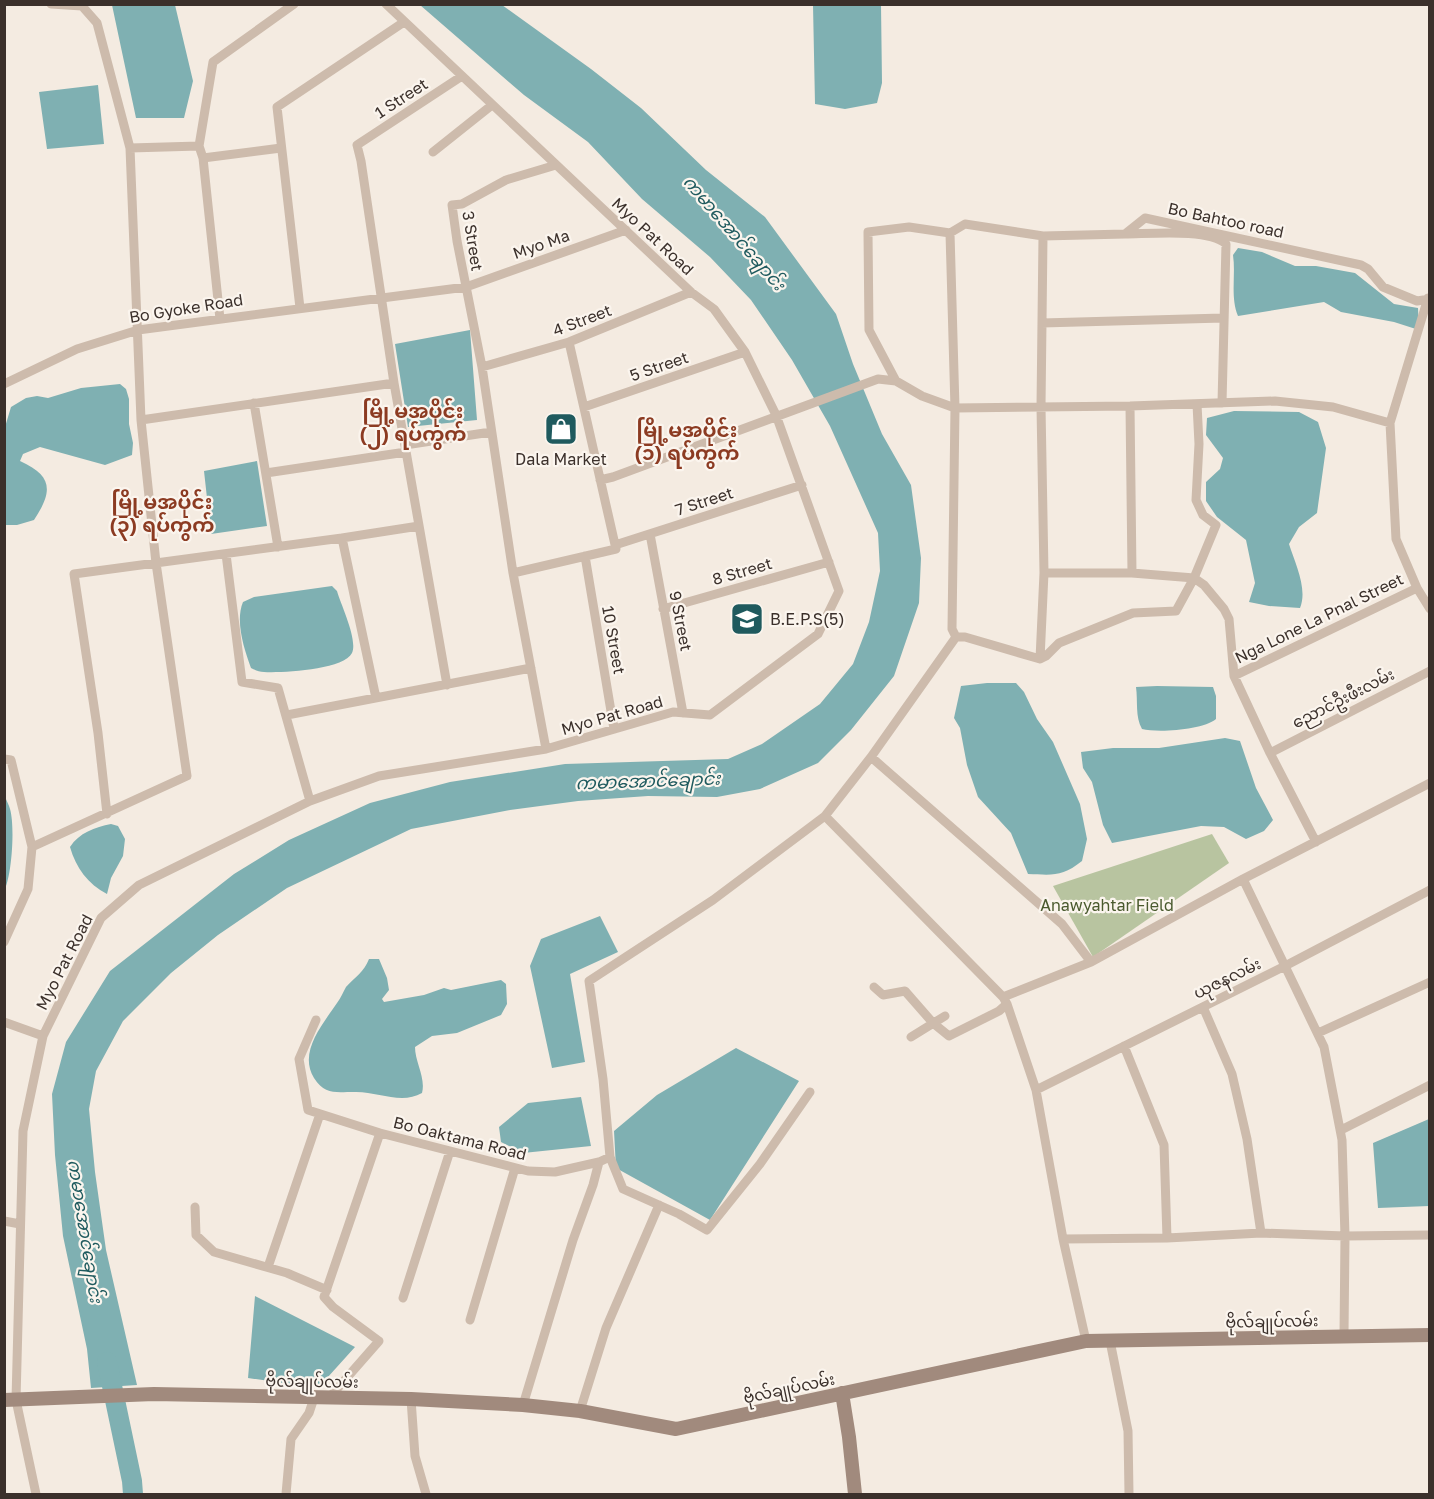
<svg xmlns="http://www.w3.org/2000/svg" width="1434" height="1499" font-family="'Golos Text','Noto Sans Myanmar',sans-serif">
  <rect width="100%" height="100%" fill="#f4ebe1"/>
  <path fill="#b8c4a0" d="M1212,834L1229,863L1093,957L1053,886Z"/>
  <path fill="#7fb0b2" d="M112,5H175L193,81L184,118H136Z
    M420,5H502L591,69L641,108L706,170L765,217L836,314L853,364L882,434L911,485L921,558L919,603L894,676L851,730L818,763L760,789L717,797L648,796L578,801L510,810L411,829L287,888L218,935L171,973L123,1021L96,1071L89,1109L95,1172L106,1250L137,1385L91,1388L87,1349L63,1236L55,1155L52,1094L66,1042L110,971L234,874L289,840L370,803L450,782L565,764L728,759L762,744L820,704L853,664L869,622L880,571L878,533L830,426L792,360L751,300L710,257L642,199L588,142L524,95Z
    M813,5H881L882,83L877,103L845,109L815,104Z
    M98,85L104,144L47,149L39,92Z
    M1238,248L1262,252L1295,266H1316L1355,273L1394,304L1418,308L1419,330L1394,322L1341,312L1324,302L1238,316C1230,297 1236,275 1233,255Z
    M470,330L477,420L408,427L395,344Z
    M120,384L126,389L129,399V424L133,443L132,455L105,465L40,447L23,454L20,461C53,476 53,491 34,520L17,525H5V427L11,407L26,398L37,396L48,398L81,388Z
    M1234,411L1299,412L1318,422L1326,448L1317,513L1299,527L1289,544C1295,563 1308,589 1300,608L1269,606L1249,602L1255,583L1246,540L1217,517L1206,501V482L1220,469L1223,458L1206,435L1207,418Z
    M257,461L267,526L211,534L204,471Z
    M332,586L337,591C341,605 358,640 352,653C343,670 282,673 264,672C259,672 255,670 251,668C244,649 235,621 243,602L254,597Z
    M987,683H1016L1024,692L1037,719L1053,742L1080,804L1087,839L1082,861C1062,877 1053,875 1028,874L1011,833L978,797L967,765L960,728L954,718L961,686Z
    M1157,686L1213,687L1216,696V719C1203,730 1158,733 1142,729C1135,717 1138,701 1136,687Z
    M1225,738L1240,741L1256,788L1273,820L1264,831L1246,839L1224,827L1201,826L1112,843L1103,825L1092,782L1083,768L1081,752L1113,748H1159Z
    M5,796C6,800 9,805 10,809C15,826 12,873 5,889Z
    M111,824L118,826L125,839L123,856L111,878L107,894C88,884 76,868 70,847C79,833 95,827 111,824Z
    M600,916L618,952L570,974L585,1062L552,1068L530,966L541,939Z
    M369,959H379L387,978L389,990L382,999L384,1002L424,995L444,988L451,990L501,980L506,984L507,1004L501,1015L457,1033L432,1036L415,1047C415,1062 426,1078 422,1093C401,1105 377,1091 354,1092C335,1092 325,1095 314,1078C298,1052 323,1024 337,1003C341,998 343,992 346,987C355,977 364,972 369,959Z
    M736,1048L799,1081L710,1220L616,1168L614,1131L657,1095Z
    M581,1097L591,1146L523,1153L501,1142L499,1127L528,1103Z
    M1429,1119V1206L1378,1208L1373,1143Z
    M255,1296L355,1347L318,1388L248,1378Z"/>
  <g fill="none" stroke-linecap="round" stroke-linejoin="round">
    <path stroke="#7fb0b2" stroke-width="20" d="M107,1362L132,1481L133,1494"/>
    <path stroke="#cdbbac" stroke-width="9" d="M130,148L199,146
      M433,152L492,105
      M203,158L281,148
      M950,233L955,408L952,629L956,637H965L1040,659L1046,656L1059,643L1133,613L1176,611L1194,578L1216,525L1203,515L1196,500L1199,444L1197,404
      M1125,234C1148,234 1209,228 1226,244L1222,403
      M1428,298L1390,423L1396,539L1417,588L1430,609
      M300,308L277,107L404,22
      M220,319L203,158L199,146L213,62L294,4
      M1042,323L1223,318
      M482,367L569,342L691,292
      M4,384L77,349L138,330L466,287L626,230
      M254,403L278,547
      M1130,406L1132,573
      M584,407L745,352
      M141,420L394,383
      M1390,423L1333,407L1275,401L1130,406L955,408L922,396L896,381L869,330L868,232L909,227L950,233L965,224L1043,236L1125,234L1145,218L1361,265L1368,269L1383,287L1417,301L1430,299
      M405,445L491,432
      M266,473L406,452
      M600,480L613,477L878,379L896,381
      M650,534L683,713
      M342,538L376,698
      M615,545L802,485
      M226,554L242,682L278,688L310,801
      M585,556L614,729
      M513,573L616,549L569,342
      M1044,573H1132L1194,578L1204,585L1224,609L1229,619L1234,676L1270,753L1316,842
      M663,609L829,562
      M1040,659L1044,573L1041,407L1043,236
      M1234,676L1417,588
      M447,685L394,383L361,161L357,145L462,76
      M287,715L531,668
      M546,749L513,573L482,367L457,241L452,205L462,204L506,180L556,165
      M1270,753L1430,671
      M871,757L1062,924L1091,962
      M4,759L11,760L32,847L28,889L4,942
      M107,814L98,733L74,574L342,538L419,526
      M825,816L1003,997L1007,1004L1036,1090L1063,1239L1086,1341
      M32,847L187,776L156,563L141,420L130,148L97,23L82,6L51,4
      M1243,879L1324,1047L1342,1140L1345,1236L1344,1335
      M874,987L883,995L905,991L933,1023L949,1036L999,1011L1007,1004
      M1003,997L1091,962L1243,879L1430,783
      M1203,1007L1232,1074L1247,1139L1261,1233
      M316,1020L299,1059L308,1110L380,1133
      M4,1022L43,1036
      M1318,1033L1430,982
      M911,1037L945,1016
      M1124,1046L1164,1145L1167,1238
      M1036,1090L1285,966L1430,890
      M1341,1130L1430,1085
      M610,1157L623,1189L679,1214L707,1230L760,1164L810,1092
      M195,1207L196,1235L214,1252L287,1273L327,1290
      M4,1221L20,1224
      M1063,1239L1167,1238L1261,1233L1345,1236L1430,1235
      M268,1267L320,1114
      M403,1298L450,1151
      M470,1320L515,1168
      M1110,1341L1128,1431L1129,1494
      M329,1398L379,1341L333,1307L324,1297L380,1133L528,1171L555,1172L599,1162L610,1157L603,1079L589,981L713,900L825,816L871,757L956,637
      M411,1399L415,1456L426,1494
      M523,1405L573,1240L593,1185L599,1162
      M580,1411L606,1328L659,1205
      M36,1494L16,1400L23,1131L43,1036L101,918L139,885L310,801L379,776L546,749L673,712L710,715L818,634L839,591L776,415L745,352L714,309L691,292L386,4
      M286,1494L291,1439L309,1413L314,1398"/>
    <path stroke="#a18a7d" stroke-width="14" d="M842,1393L849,1437L855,1494
      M4,1400L154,1394L411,1399L523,1405L580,1411L676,1429L1086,1341L1430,1335"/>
  </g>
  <defs>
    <g id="shop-square" transform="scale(1.725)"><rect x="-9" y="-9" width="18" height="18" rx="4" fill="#1f5a5e" stroke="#fbf5ee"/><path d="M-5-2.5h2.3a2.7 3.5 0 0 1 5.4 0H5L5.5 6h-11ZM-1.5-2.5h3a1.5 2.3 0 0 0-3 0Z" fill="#fff"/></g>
    <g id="school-square" transform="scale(1.725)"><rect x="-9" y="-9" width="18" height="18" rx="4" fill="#1f5a5e" stroke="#fbf5ee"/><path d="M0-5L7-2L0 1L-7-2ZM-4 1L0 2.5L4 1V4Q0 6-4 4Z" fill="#fff"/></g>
  </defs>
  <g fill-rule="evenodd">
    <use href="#shop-square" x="561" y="429"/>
    <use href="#school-square" x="747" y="619"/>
  </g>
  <g text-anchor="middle" stroke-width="4.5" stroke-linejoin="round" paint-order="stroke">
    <g font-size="16" fill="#3b302b" stroke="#fbf5ee">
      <text transform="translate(401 98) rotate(-33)" y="6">1 Street</text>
      <text transform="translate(1226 220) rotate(12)" y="6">Bo Bahtoo road</text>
      <text transform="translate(653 236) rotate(43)" y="6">Myo Pat Road</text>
      <text transform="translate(473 241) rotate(81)" y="6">3 Street</text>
      <text transform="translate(541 244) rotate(-19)" y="6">Myo Ma</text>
      <text transform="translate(186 308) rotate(-9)" y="6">Bo Gyoke Road</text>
      <text transform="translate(582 320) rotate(-21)" y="6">4 Street</text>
      <text transform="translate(659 366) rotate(-19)" y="6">5 Street</text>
      <text transform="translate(704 501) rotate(-18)" y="6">7 Street</text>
      <text transform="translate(742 571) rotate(-16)" y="6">8 Street</text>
      <text transform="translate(1319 618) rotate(-26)" y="6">Nga Lone La Pnal Street</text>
      <text transform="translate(681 621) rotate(79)" y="6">9 Street</text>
      <text transform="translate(614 640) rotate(80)" y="6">10 Street</text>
      <text transform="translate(1343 698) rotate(-27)" y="6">ညောင်ဦးဖီးလမ်း</text>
      <text transform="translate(612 715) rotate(-16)" y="6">Myo Pat Road</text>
      <text transform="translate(64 962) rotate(-63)" y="6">Myo Pat Road</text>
      <text transform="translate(1227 978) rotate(-26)" y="6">ယုဇနလမ်း</text>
      <text transform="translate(460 1138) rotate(14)" y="6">Bo Oaktama Road</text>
      <text transform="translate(1272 1321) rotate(-1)" y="6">ဗိုလ်ချုပ်လမ်း</text>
      <text transform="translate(312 1381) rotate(1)" y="6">ဗိုလ်ချုပ်လမ်း</text>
      <text transform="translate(789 1388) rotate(-12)" y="6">ဗိုလ်ချုပ်လမ်း</text>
    </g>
    <g font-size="16" fill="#3b302b" stroke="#fbf5ee">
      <text x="561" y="465">Dala Market</text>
      <text x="770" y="625" text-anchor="start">B.E.P.S(5)</text>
    </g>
    <g font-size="16" fill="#4a5a2e" stroke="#fbf5ee">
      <text x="1107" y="911">Anawyahtar Field</text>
    </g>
    <g font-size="18" font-style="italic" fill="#1f5a5e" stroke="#fbf5ee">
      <text transform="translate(734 233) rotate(49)" y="6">ကမာအောင်ချောင်း</text>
      <text transform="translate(648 781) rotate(-2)" y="6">ကမာအောင်ချောင်း</text>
      <text transform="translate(85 1231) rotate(81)" y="6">ကမာအောင်ချောင်း</text>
    </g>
    <g font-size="20" font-weight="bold" fill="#8c3b22" stroke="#fbf5ee">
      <text x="413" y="418">မြို့မအပိုင်း<tspan x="413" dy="23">(၂) ရပ်ကွက်</tspan></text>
      <text x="687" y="437">မြို့မအပိုင်း<tspan x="687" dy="23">(၁) ရပ်ကွက်</tspan></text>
      <text x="162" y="509">မြို့မအပိုင်း<tspan x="162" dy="23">(၃) ရပ်ကွက်</tspan></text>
    </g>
  </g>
  <rect width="1434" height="1499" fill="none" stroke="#3b302b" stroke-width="12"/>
</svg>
